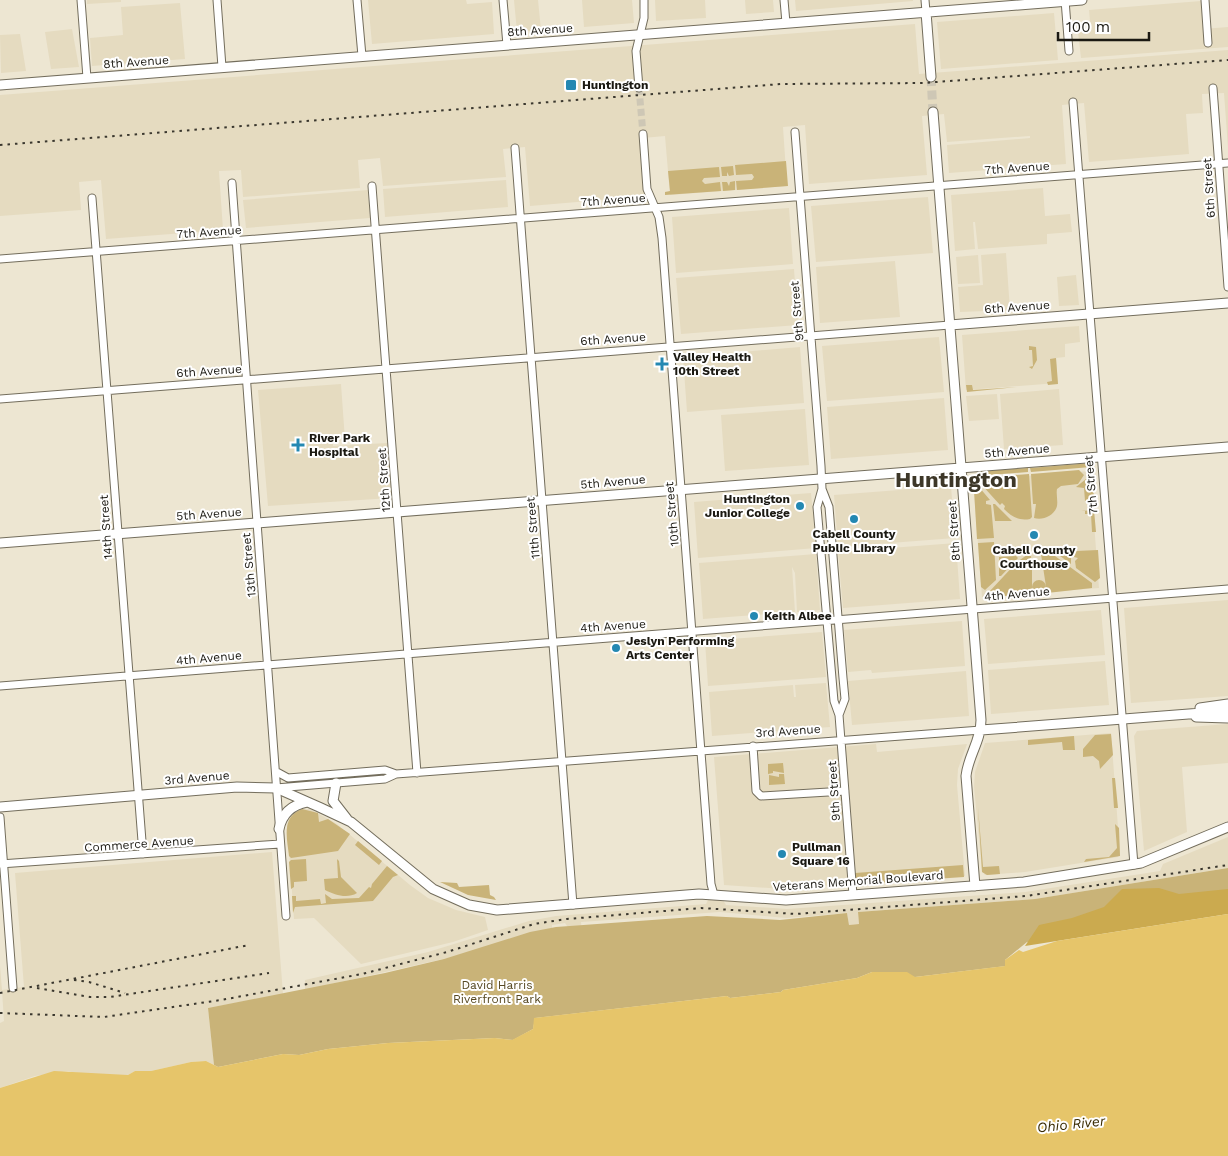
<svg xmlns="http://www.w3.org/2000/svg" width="1228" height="1156" font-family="'Work Sans',sans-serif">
  <rect width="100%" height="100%" fill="#ede6d2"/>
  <path fill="#e5dbc0" d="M87,0H121V2L87,4Z
    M368,0H466L467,4L492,2L494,34L372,44Z
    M514,0H538L541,30L517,32Z
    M582,0H632L634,23L584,27Z
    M655,0H705L706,18L656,21Z
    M745,0H773L774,12L746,14Z
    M795,0H913V1L796,11Z
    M1201,1L1203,29L1228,27V47L1081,58L1078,32L1091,31L1089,10Z
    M180,3L185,59L92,66L90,38L123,35L121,7Z
    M1054,13L1058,60L941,69L937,22Z
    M915,24L919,74L1228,50V148L1224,93L1202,94L1203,113L1186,114L1189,154L1089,162L1084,103L1062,105L1066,164L949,173L947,145L1030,138V136L947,142L944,114L922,116L927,175L809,184L805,125L783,127L787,186L670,195L665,136L643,138L648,196L530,206L525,147L503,149L506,177L383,186L380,158L358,160L360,188L243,197L241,170L219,171L223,230L106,239L101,180L79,182L81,210L0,216V95Z
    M72,29L79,67L51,69L45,32Z
    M20,34L26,71L1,73L0,35Z
    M506,180L508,207L385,217L383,189Z
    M1043,188L1045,216L1070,214L1072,232L1047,234V244L978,249L975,222H973L975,249L955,251L951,195Z
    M368,190L370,218L246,228L243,200Z
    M928,197L933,253L816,262L811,206Z
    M789,208L793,264L676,273L672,217Z
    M1006,253L1010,310L960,312L958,287L983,285L981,255Z
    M978,255L980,283L958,284L956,257Z
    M895,261L900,317L820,323L816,267Z
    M794,269L798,325L681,334L676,278Z
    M1076,275L1079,305L1059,306L1057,277Z
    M1079,326L1080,342L1065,344V357L1056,358L1058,383L966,390L962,335Z
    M939,337L944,392L827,401L822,346Z
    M800,347L804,403L687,412L683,357Z
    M341,384L345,440L333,441V446L387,443L391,498L268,506L258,390Z
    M1059,389L1063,445L1004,449L1000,394Z
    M997,394L999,419L969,421L966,396Z
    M944,398L948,450L831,459L827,407Z
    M805,409L809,465L725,471L721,415Z
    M1090,471L1099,588L982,597L973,480Z
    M951,486L955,538L838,547L834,495Z
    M811,493L816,548L698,558L694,502Z
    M956,543L960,599L843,608L838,552Z
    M816,554L820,610L797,612L795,573L792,567L795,612L703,619L699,563Z
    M1228,600V696L1131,703L1124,608Z
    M1101,610L1105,655L988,664L984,619Z
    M962,621L965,666L872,673L871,670L848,672L844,630Z
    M822,632L826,677L708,686L705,641Z
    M1105,661L1109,705L991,714L988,670Z
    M966,671L969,716L852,725L848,681Z
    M826,683L830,727L712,736L709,692L793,685L794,697H796L795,685Z
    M1228,724V763L1182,767L1187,832L1144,851L1134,736L1137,731Z
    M1111,733L1120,854L1118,857L1025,872L985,875L982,871L974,787L975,772L985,743Z
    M876,744L877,752L967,744L958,769L957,785L965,876L784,889L724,885L714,757Z
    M300,809H310L337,824L410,885L428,898L456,910L485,917L488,930L453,942L361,964L314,918L294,919L287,824L290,816Z
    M1228,837V868L1035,899L858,912L859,924L849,925L847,913L786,918L720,912L581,922L582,932H571L565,923L552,925V928L452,957L305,990V980L428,952L529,921L556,916L706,904L708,900H723L726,905L787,909L1025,892L1160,871L1163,864Z
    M272,852L283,994L208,1008L214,1065L206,1061L191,1062L151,1071H135L128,1075H85L68,1071L35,1076L0,1088V1023L4,1021L2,991H0V966L2,990L24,987L15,873Z"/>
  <path fill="#c9b378" d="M786,161L788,186L737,190L736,181L752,180L754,177L752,174L736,175L735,165Z
    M733,166L734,175L729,176L727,172V176H722L721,167Z
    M719,167L720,177L704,178L702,181L705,184L720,182L721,191L665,195V192L670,191L668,171Z
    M735,181V190L723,191L722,182H727L729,186L730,182Z
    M1029,346L1036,347L1037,360L1032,369L1029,367L1033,366L1032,350H1029Z
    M1056,358L1058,384L1048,385L1047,382L1052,381L1050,359Z
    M966,385H972L973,390L1017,387L967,392Z
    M1091,463V467L1031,472L1030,468Z
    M1028,468V472L976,476V473L981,471Z
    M1079,470L1084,475L1078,484L1061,486L1057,489C1056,495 1058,500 1057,506C1055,515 1043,521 1034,518L1036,504H1033L1031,474Z
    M1029,474L1032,517L1030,519C1019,521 1012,517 1004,509L1005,506L1002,503L1000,505L981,484V480L986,477Z
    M1086,479L1093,482L1094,500L1085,501L1084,488L1076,487Z
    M979,487L990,500L986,501V504L991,505L994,538L977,539L974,490Z
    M993,504H995L1012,521H995Z
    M1094,510L1096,532H1092L1091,514H1085V511H1081Z
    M994,542L996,580L985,590L981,587L978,543Z
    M1098,550L1100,578L1095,582L1076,568L1075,561L1078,558L1074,557V553L1076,551Z
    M1071,552V564L1056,553Z
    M1041,554L1055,556L1092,583V588L1047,593Z
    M1027,555L1031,556L1032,567H1027V570L1032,568V594L990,597L989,592L1017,562Z
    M1016,556L1018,558L1001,576H999V557Z
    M1032 587a7 7 0 1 1 14 0a7 7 0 1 1-14 0Z
    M1111,734L1113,755L1100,769L1099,761L1093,756L1083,757V749L1095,735Z
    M1074,736L1075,750H1063L1062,742L1028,745V740Z
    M783,763L784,773L773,771V773L768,774V764Z
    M779,774H784L785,784L769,785V775L779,777Z
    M1112,778H1115L1118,808H1114Z
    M978,807L983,867L999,866L1000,874L987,875L982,872Z
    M302,809L318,813L319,822L328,819L350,834L338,851L291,858L289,856C287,838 281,817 302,809Z
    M1115,824L1119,828L1120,856L1084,862L1086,859L1109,857L1117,848Z
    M358,841L382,861L379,865L355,845Z
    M306,859L307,881L294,882V887L291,889L289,862L291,860Z
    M337,859L339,861L341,877L357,893C347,899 335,895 325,890L324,879L338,878Z
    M963,865L964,877L861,884L856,882L855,873Z
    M387,866L398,875L393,877L373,901L295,907L293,913L292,896H296V901L320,899L321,904L326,903L325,894L332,899L359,898L369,887L371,888L372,884Z
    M1228,868V913L1027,942L1005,960L1006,966L915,977L872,972L857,978L783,990L781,992L730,998L727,996L535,1018L533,1029L513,1040L495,1038L388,1043L328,1049L299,1055L283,1054L218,1067L214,1065L208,1008L385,973L444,959L530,932L556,927L707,916L780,920L847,913L849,925L859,924L858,912L1035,899Z
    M440,882L457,883L459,887L489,885L490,895L494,897L496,900L468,895Z"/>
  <path fill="#cbaa4f" d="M1159,888L1179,894L1228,889V914L1025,946L1039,925L1072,918L1104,907L1122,889Z"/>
  <path fill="#e6c56a" d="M1228,914V1156H0V1088L54,1071L128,1075L135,1071H151L191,1062L206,1061L218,1067L283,1054L299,1055L328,1049L388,1043L495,1038L512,1040L533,1029L534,1018L727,996L730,998L781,992L783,990L857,978L872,972H907L915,977L1005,966V960L1019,950L1023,952L1057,941Z"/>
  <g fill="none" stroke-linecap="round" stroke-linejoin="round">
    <path stroke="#cec7b5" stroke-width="7" stroke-dasharray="7 3.5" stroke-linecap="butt" d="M639,88L643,134"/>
    <path stroke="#cec7b5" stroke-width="9" stroke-dasharray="9 4.5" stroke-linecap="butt" d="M931,77L933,112"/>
    <g stroke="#736d5c" stroke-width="9">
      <path id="minor" d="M81,0L87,78
        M217,0L222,67
        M357,0L362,56
        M503,0L507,45
        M784,0L786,23
        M925,0L926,12
        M1065,0L1069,51
        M1205,0L1208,43
        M639,88L636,51L644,18V0
        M1213,88L1228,287
        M1073,102L1134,865
        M795,132L821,466L822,489L817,507L834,701L839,715L853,895
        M643,134L647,189L659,217L662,238L711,884L714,895
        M515,148L573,905
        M232,183L286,916
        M372,186L417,773
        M92,198L143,854
        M0,259L1228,163
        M0,399L950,325
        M822,489L829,507L843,678L845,699L839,715
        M0,686L1228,589
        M753,746L756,791L761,796L845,791
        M277,772L288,778L385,770L396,774
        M276,788L385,779L396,774L981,730
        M0,817L13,988
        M0,864L280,844"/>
    </g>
    <g stroke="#736d5c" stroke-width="11">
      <path id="major" d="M926,12L931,77
        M0,85L1082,0
        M933,112L981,720C981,741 968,756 966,776L975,886
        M950,325L1228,303
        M0,543L1228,447
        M1200,708L1228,704
        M1196,717L1228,718
        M981,730L1228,711
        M336,783L333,801L347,819
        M0,807L237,787L276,788L319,807L351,822L433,889L469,905L497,910L699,894L786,900L1024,882L1141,863L1228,827
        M279,829C282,814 291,805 307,802"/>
    </g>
    <use href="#minor" stroke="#fff" stroke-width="7"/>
    <use href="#major" stroke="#fff" stroke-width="9"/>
    <path stroke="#3a372e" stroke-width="2" stroke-dasharray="2.5 5" stroke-linecap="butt" d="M0,145L781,84L923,83L1228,60
      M74,980L89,982L125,993
      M37,988L90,997H110L269,973
      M0,993L249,945
      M0,1013L104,1017L221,1000L362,974L447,952L534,924L567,919L701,908L796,914L1026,896L1228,865"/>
  </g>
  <g fill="#2488b2" stroke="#fff" stroke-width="2">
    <rect x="565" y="79" width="12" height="12" rx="2.5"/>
    <path d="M659.5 356.5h5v5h5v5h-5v5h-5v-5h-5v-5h5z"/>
    <path d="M295.5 437.5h5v5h5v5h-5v5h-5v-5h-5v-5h5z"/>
    <circle cx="800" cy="506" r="5"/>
    <circle cx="854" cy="519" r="5"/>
    <circle cx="1034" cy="535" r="5"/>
    <circle cx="754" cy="616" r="5"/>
    <circle cx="616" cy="648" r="5"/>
    <circle cx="782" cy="854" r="5"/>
  </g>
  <g text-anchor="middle" stroke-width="4" stroke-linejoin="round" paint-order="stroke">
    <g font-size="12" fill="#1b1912" stroke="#fff">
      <text transform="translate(540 30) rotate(-4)" y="4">8th Avenue</text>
      <text transform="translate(136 62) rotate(-4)" y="4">8th Avenue</text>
      <text transform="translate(1017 168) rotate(-4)" y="4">7th Avenue</text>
      <text transform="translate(1209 188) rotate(-94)" y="4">6th Street</text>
      <text transform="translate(613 200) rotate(-4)" y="4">7th Avenue</text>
      <text transform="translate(209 232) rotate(-4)" y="4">7th Avenue</text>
      <text transform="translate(1017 307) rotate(-4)" y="4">6th Avenue</text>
      <text transform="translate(797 311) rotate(-95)" y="4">9th Street</text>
      <text transform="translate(613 339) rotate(-4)" y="4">6th Avenue</text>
      <text transform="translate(209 371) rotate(-4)" y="4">6th Avenue</text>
      <text transform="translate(1017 451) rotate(-5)" y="4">5th Avenue</text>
      <text transform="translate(384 480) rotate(-94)" y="4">12th Street</text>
      <text transform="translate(613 482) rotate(-5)" y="4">5th Avenue</text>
      <text transform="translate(1091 485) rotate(-95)" y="4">7th Street</text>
      <text transform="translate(209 514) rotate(-4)" y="4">5th Avenue</text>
      <text transform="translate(672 514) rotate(-95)" y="4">10th Street</text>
      <text transform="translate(106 527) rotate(-94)" y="4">14th Street</text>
      <text transform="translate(533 528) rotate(-95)" y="4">11th Street</text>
      <text transform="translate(954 531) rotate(-94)" y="4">8th Street</text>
      <text transform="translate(249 565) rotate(-95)" y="4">13th Street</text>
      <text transform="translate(1017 594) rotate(-5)" y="4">4th Avenue</text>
      <text transform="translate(613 626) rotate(-4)" y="4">4th Avenue</text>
      <text transform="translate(209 658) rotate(-5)" y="4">4th Avenue</text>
      <text transform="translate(788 731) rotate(-4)" y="4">3rd Avenue</text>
      <text transform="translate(197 778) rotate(-5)" y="4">3rd Avenue</text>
      <text transform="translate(834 791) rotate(-94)" y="4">9th Street</text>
      <text transform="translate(139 844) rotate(-4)" y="4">Commerce Avenue</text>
      <text transform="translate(858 881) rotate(-4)" y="4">Veterans Memorial Boulevard</text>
    </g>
    <g font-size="12" font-weight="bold" fill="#1b1912" stroke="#fff" text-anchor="start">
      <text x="582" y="89">Huntington</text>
      <text x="673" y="361">Valley Health<tspan x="673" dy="14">10th Street</tspan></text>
      <text x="309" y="442">River Park<tspan x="309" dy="14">Hospital</tspan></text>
      <text x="790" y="503" text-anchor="end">Huntington<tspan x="790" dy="14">Junior College</tspan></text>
      <text x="854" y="538" text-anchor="middle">Cabell County<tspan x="854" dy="14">Public Library</tspan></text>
      <text x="1034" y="554" text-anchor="middle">Cabell County<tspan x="1034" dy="14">Courthouse</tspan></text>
      <text x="764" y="620">Keith Albee</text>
      <text x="626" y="645">Jeslyn Performing<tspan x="626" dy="14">Arts Center</tspan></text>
      <text x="792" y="851">Pullman<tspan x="792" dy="14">Square 16</tspan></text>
    </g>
    <g font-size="12" fill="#564821" stroke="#fff">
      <text x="497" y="989">David Harris<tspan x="497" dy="14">Riverfront Park</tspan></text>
    </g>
    <g font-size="14" font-style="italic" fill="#392b02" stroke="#fff">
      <text transform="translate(1071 1124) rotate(-6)" y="5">Ohio River</text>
    </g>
    <g font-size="22" font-weight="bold" fill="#3d3728" stroke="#fff">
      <text x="956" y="487">Huntington</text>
    </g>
  </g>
  <path d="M1058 32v8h91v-8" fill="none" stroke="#1b1912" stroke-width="2.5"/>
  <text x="1066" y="32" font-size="15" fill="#1b1912" stroke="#ffffff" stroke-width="4" paint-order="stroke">100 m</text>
</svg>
